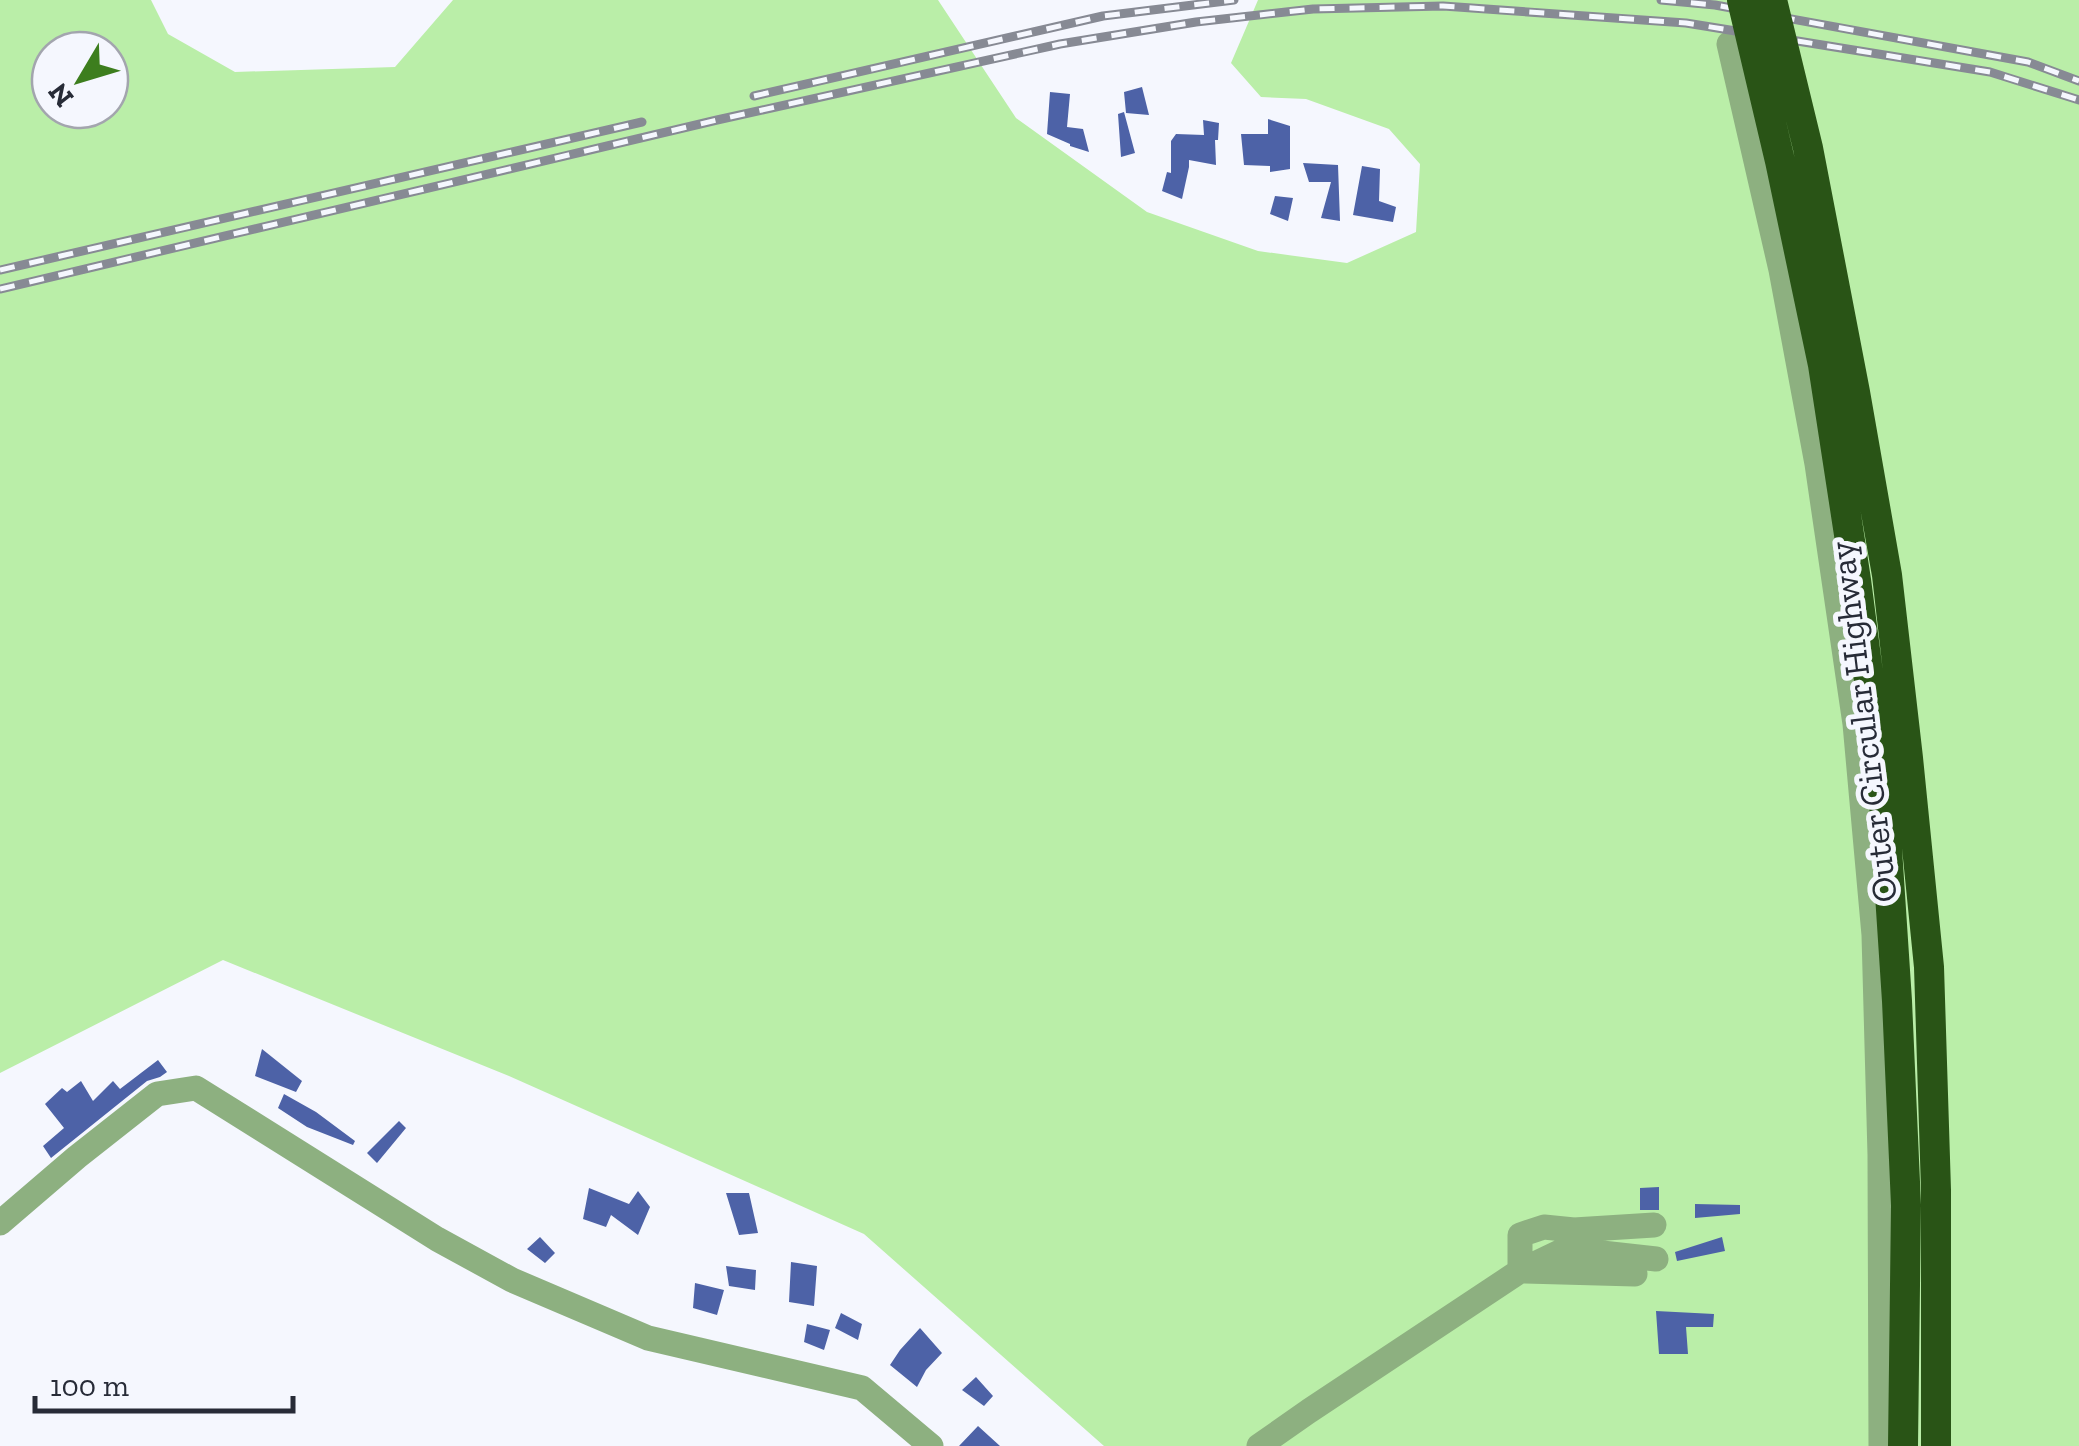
<svg xmlns="http://www.w3.org/2000/svg" width="2079" height="1446" font-family="'Zilla Slab',serif">
  <rect width="100%" height="100%" fill="#f5f7fe"/>
  <path fill="#baeea8" fill-rule="evenodd" d="M0,0H151L168,34L235,72L395,67L453,0H938L1016,118L1147,212L1258,251L1347,263L1416,232L1420,164L1389,129L1306,99L1261,97L1231,63L1258,0H2079V1446H1104L864,1234L509,1076L223,960L0,1073ZM50,50H110V110H50Z"/>
  <path fill="#4d62a7" d="M1142,87L1149,115L1126,113L1124,92Z
    M1050,92L1070,94L1067,127L1083,129L1089,152L1070,146V144L1047,134Z
    M1124,112L1135,153L1121,157L1118,114Z
    M1268,119L1290,126V169L1270,172V166L1244,165L1241,134H1268Z
    M1203,120L1219,123L1218,140H1215L1216,165L1189,160V167L1182,199L1162,191L1167,172L1171,173V141L1176,134L1204,135Z
    M1303,163L1338,165L1340,221L1321,218L1331,182H1309Z
    M1362,166L1380,169L1379,201L1396,207L1393,222L1353,215Z
    M1275,196L1293,198L1288,221L1270,214Z
    M262,1049L302,1081L296,1092L255,1076Z
    M158,1060L167,1072L160,1077L147,1081L51,1158L43,1146L64,1128L45,1104L62,1088L67,1092L81,1081L93,1101L113,1081L120,1089Z
    M284,1094L316,1112L355,1141L353,1145L307,1127L278,1108Z
    M399,1121L406,1128L377,1163L367,1153Z
    M1659,1187V1210H1640V1188Z
    M589,1188L629,1204L638,1191L650,1207L638,1235L611,1215L606,1227L583,1219Z
    M726,1193H749L758,1233L739,1235Z
    M1695,1204L1740,1205V1214L1695,1218Z
    M540,1237L555,1253L545,1263L527,1249Z
    M1722,1237L1725,1251L1677,1261L1675,1252Z
    M791,1262L817,1266L814,1306L789,1302Z
    M726,1266L756,1270L755,1290L729,1286Z
    M695,1283L724,1290L717,1315L693,1308Z
    M1656,1311L1714,1314L1713,1327H1686L1688,1354H1659Z
    M841,1313L862,1324L858,1340L835,1328Z
    M807,1324L830,1330L824,1350L804,1342Z
    M920,1328L942,1353L926,1370L917,1387L890,1365L900,1350Z
    M976,1377L993,1396L984,1406L962,1390Z
    M978,1426L1000,1446H959Z"/>
  <g fill="none" stroke-linecap="round" stroke-linejoin="round">
    <path stroke="#8db080" stroke-width="25" d="M1729,44L1781,270L1817,464L1855,724L1874,935L1880,1155L1881,1446
      M0,1223L77,1157L157,1094L196,1088L437,1239L512,1280L648,1338L862,1388L931,1446
      M1520,1271V1235L1544,1227L1574,1230L1654,1225
      M1525,1271L1635,1274
      M1259,1446L1309,1411L1520,1271L1566,1249L1656,1259"/>
    <g stroke="#878a94" stroke-width="9">
      <path id="rail" d="M1661,0L1715,5L2028,62L2079,81
        M754,96L1103,16L1234,0
        M0,270L642,122
        M0,289L717,120L1060,44L1196,22L1313,9L1443,6L1686,23L1990,72L2079,100"/>
    </g>
    <use href="#rail" stroke="#f5f7fe" stroke-width="5" stroke-dasharray="15" stroke-linecap="butt"/>
    <path stroke="#295416" stroke-width="30" d="M1742,0L1780,161L1823,365L1856,580L1883,788L1897,1001L1906,1205L1903,1446
      M1772,0L1808,148L1855,392L1887,575L1908,758L1929,967L1936,1190V1446"/>
  </g>
  <g text-anchor="middle" stroke-width="10" stroke-linejoin="round" paint-order="stroke">
    <g font-size="35" fill="#272b37" stroke="#f5f7fe">
      <text transform="translate(1863 722) rotate(-97)" y="12">Outer Circular Highway</text>
    </g>
  </g>
  <g transform="translate(80 80) rotate(232)"><circle r="48" fill="#f5f7fe" stroke="#a3a5ae" stroke-width="2.5"/>
  <path d="M0-8L18 38L0 25L-18 38Z" fill="#3d7e1e"/>
  <text y="-15" font-size="28" font-weight="bold" text-anchor="middle" fill="#272b37">N</text>
  </g>
  <path d="M35 1396v15h258v-15" fill="none" stroke="#272b37" stroke-width="5"/>
  <text x="50" y="1396" font-size="30" fill="#272b37" stroke="#f5f7fe" stroke-width="8" paint-order="stroke">100 m</text>
</svg>
